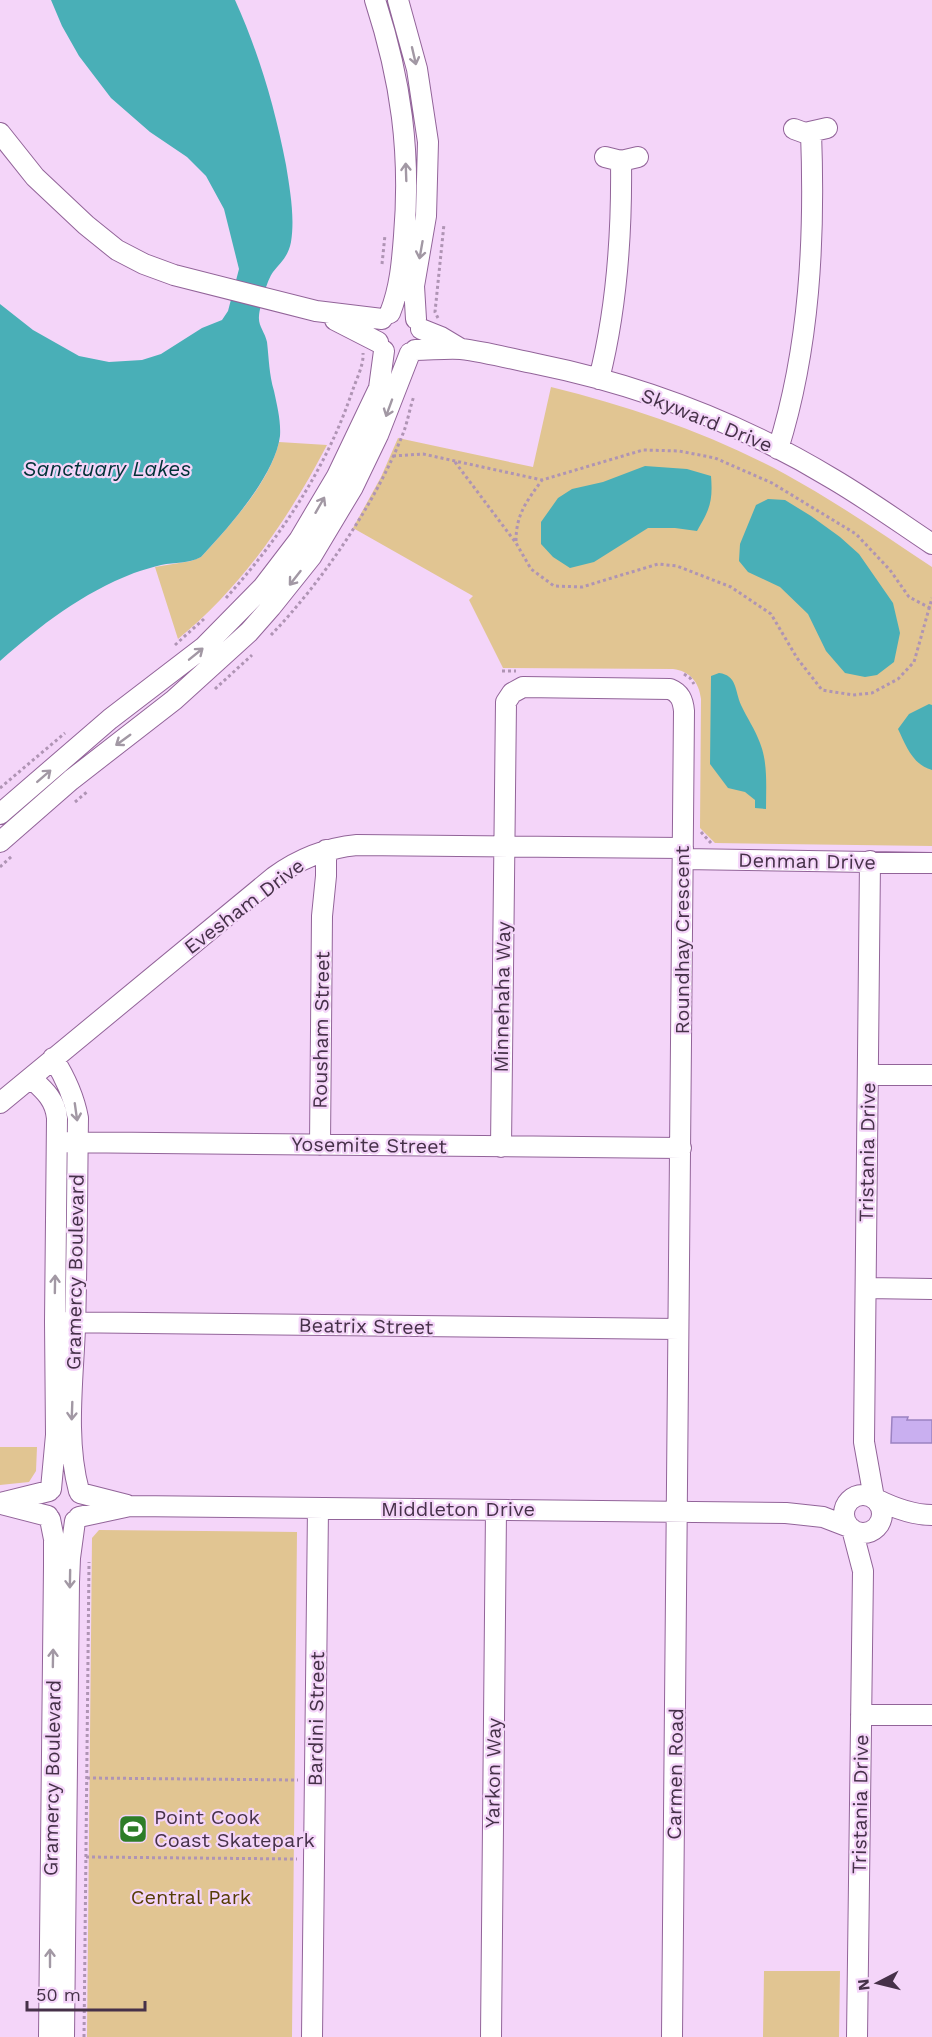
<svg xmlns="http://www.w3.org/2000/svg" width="932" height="2037" font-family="'Work Sans',sans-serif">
  <rect width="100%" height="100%" fill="#f4d5f9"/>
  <path fill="#e1c592" d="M551,387C632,407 711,434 785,474C836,502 884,535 932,567V846L715,843L700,828L701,699C699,682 690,671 673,669L503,668L469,600L473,596L353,528L381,477L398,438L533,467Z
    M279,442L327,445C289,518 242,587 178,639L155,567L191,561L201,557C230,525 269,484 279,442Z
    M0,1447H37L36,1471L29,1482L0,1485Z
    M99,1530L297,1532L292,2037H87L92,1538Z
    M764,1971H840L839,2037H763Z"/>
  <path fill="#49afb7" d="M51,0H235C259,53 275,108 286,165C290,190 295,217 291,242C288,257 281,262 273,272C267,280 260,306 259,316C258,326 265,332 267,342C269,359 269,374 274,391C277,405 281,421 280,436C275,476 228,528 201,557C188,564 175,562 161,565C152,567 143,570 134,573C82,593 41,625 0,661V304L33,330L79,356L109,362L142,360L161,354L202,328L222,320L228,311L239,269L224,209L206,176L187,157L150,132L111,98L79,56L62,26Z
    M645,466L687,469L711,476C713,501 710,509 697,531L675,528H648L594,562L570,568L553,557L541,544V522L558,498L572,489L603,482Z
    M768,499L785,500L811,516L840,537L859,554L893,603L900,633L894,662L877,675L865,677L845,673L826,651L808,614L780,587L748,572L739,561L740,544L756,505Z
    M719,673C737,675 735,691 741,705C747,718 755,729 760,743C768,763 766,787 766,809L755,808V800L745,792L728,788L710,764L711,676Z
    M929,704L932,705V770C913,765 906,746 898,729L909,714Z"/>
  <path fill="#c9aff0" stroke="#9b82c1" stroke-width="1.5" d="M892,1417H908L907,1420H932V1443H891Z"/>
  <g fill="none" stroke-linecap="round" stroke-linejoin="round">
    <g stroke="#926499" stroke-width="22">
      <path id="minor" d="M375,0C401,80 411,152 404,236C402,262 400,288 390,313
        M398,0L417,69L428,142L426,216L414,286L416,319
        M794,129L805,133L827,128
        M0,133L35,177L86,225L117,250L144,264L174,275L316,311L382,319
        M605,157L621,161L638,157
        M335,320L378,342
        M421,329L441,337L461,349
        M415,350C430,350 446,348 461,349C486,352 512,359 537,364C641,385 742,424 833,479C867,499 899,522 932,544
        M599,379C617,308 622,235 621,161
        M778,449C810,347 815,238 811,132
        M0,814L110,719L204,647L263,587L299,540L337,476L379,388L384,351
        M0,842L71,780L174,700L249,632L271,607L311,557L353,487L378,435L410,353
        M683,859L932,863
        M870,861L864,1442L874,1498
        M53,1058C65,1077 74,1096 78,1118C77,1188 77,1258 75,1328C73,1380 65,1440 79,1491
        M868,1075H932
        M31,1078C44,1090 55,1099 57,1118L55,1322L56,1435L51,1489
        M0,1103L274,877C300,858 326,848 357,845L683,848
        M57,1142L681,1148
        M320,1145L322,916L326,876V850
        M501,1147L506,702L512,693L523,687L670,689C680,693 683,700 684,711L672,2037
        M866,1288L932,1289
        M55,1322L678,1329
        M80,1493L127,1505
        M844 1514a19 19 0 1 1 38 0a19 19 0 1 1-38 0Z
        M876,1499C894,1508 912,1515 932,1515
        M0,1503L49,1491
        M1,1504L48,1516
        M79,1517L130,1506L786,1513L823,1517L849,1527
        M852,1529L863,1571L857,2037
        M861,1715H932
        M49,2037L54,1566V1539L50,1519
        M64,2037L69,1582L70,1558L75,1521
        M312,2037L318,1508
        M491,2037L496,1510"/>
    </g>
    <path stroke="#af94b4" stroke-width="3" stroke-dasharray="3 3" stroke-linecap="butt" d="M382,264L385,235
      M438,318L435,312L444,224
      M393,456L423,454L542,480L643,450L679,451L715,458L772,483L856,534L890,570L909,597L932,609
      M455,462L516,543L531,569L554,586L582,587L658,564L677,566L731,587L771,614L797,658L822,690L853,695L872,693L898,679L914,662L932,598
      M516,541C516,514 527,501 542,480
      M226,598C280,538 326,469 352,392C356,380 364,365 363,353
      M271,635C323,581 377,501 404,431C408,420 410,407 414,396
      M175,645L204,619
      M502,671H516
      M684,674L690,678L694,684
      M215,689L252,655
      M0,788L65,733
      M75,802L88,791
      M701,832L711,843
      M0,867L13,855
      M87,1778L298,1780
      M86,1857L297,1859
      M84,2037L89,1562"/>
    <use href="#minor" stroke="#fff" stroke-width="20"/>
  </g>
  <defs><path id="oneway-shaft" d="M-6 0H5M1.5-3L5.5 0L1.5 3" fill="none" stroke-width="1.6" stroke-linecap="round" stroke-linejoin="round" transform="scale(1.5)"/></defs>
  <g stroke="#a298a4">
    <use href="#oneway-shaft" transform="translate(414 56) rotate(77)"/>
    <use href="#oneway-shaft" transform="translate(406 172) rotate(-92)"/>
    <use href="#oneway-shaft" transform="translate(421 250) rotate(100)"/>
    <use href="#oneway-shaft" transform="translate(389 408) rotate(110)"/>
    <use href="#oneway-shaft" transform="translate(320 505) rotate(-60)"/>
    <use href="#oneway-shaft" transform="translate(295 578) rotate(128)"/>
    <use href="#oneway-shaft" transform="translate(196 654) rotate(-39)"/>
    <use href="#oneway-shaft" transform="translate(123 740) rotate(144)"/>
    <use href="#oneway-shaft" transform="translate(44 776) rotate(-41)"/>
    <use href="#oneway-shaft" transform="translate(76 1112) rotate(82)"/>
    <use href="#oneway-shaft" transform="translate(55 1284) rotate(-89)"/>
    <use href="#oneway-shaft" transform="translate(72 1411) rotate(92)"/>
    <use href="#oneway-shaft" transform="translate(70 1579) rotate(91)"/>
    <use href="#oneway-shaft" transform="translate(53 1658) rotate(-89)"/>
    <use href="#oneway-shaft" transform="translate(50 1958) rotate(-90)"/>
  </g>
  <defs>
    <g id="stadium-square" transform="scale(1.5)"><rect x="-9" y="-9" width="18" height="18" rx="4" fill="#2d7d28" stroke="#f4d5f9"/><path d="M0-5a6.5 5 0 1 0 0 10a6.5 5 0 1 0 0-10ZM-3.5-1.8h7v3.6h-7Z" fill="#fff"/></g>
  </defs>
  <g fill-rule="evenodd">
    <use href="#stadium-square" x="133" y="1829"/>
  </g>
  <g text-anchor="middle" stroke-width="4.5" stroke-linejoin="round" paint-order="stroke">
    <g font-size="20" fill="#463149" stroke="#f4d5f9">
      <text transform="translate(707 420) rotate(22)" y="7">Skyward Drive</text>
      <text transform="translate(807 861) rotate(1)" y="7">Denman Drive</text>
      <text transform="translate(244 906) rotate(-37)" y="7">Evesham Drive</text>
      <text transform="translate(682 940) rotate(-90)" y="7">Roundhay Crescent</text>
      <text transform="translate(502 997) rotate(-89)" y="7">Minnehaha Way</text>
      <text transform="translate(321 1030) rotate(-89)" y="7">Rousham Street</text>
      <text transform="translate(369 1145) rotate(1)" y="7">Yosemite Street</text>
      <text transform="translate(867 1152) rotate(-89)" y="7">Tristania Drive</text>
      <text transform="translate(75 1272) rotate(-89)" y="7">Gramercy Boulevard</text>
      <text transform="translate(366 1326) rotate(1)" y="7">Beatrix Street</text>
      <text x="458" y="1516">Middleton Drive</text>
      <text transform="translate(316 1719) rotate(-89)" y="7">Bardini Street</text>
      <text transform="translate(493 1773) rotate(-89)" y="7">Yarkon Way</text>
      <text transform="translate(675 1774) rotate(-89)" y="7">Carmen Road</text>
      <text transform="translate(52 1778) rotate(-89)" y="7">Gramercy Boulevard</text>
      <text transform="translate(860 1804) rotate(-89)" y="7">Tristania Drive</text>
    </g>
    <g font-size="20" fill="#463149" stroke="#f4d5f9" text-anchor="start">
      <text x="154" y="1824">Point Cook<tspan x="154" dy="23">Coast Skatepark</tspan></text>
    </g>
    <g font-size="20" fill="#553d05" stroke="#f4d5f9">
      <text x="191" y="1904">Central Park</text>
    </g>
    <g font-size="21" font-style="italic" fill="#003236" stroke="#f4d5f9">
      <text x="107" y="476">Sanctuary Lakes</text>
    </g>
  </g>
  <g transform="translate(878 1983) rotate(263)" stroke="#f4d5f9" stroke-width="4.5" paint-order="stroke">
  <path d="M0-4.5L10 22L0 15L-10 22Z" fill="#463149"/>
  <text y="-9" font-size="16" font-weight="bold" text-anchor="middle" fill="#463149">N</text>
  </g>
  <path d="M27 2001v9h118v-9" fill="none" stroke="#463149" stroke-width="3"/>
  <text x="36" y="2001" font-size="18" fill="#463149" stroke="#f4d5f9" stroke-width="4.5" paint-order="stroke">50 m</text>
</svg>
